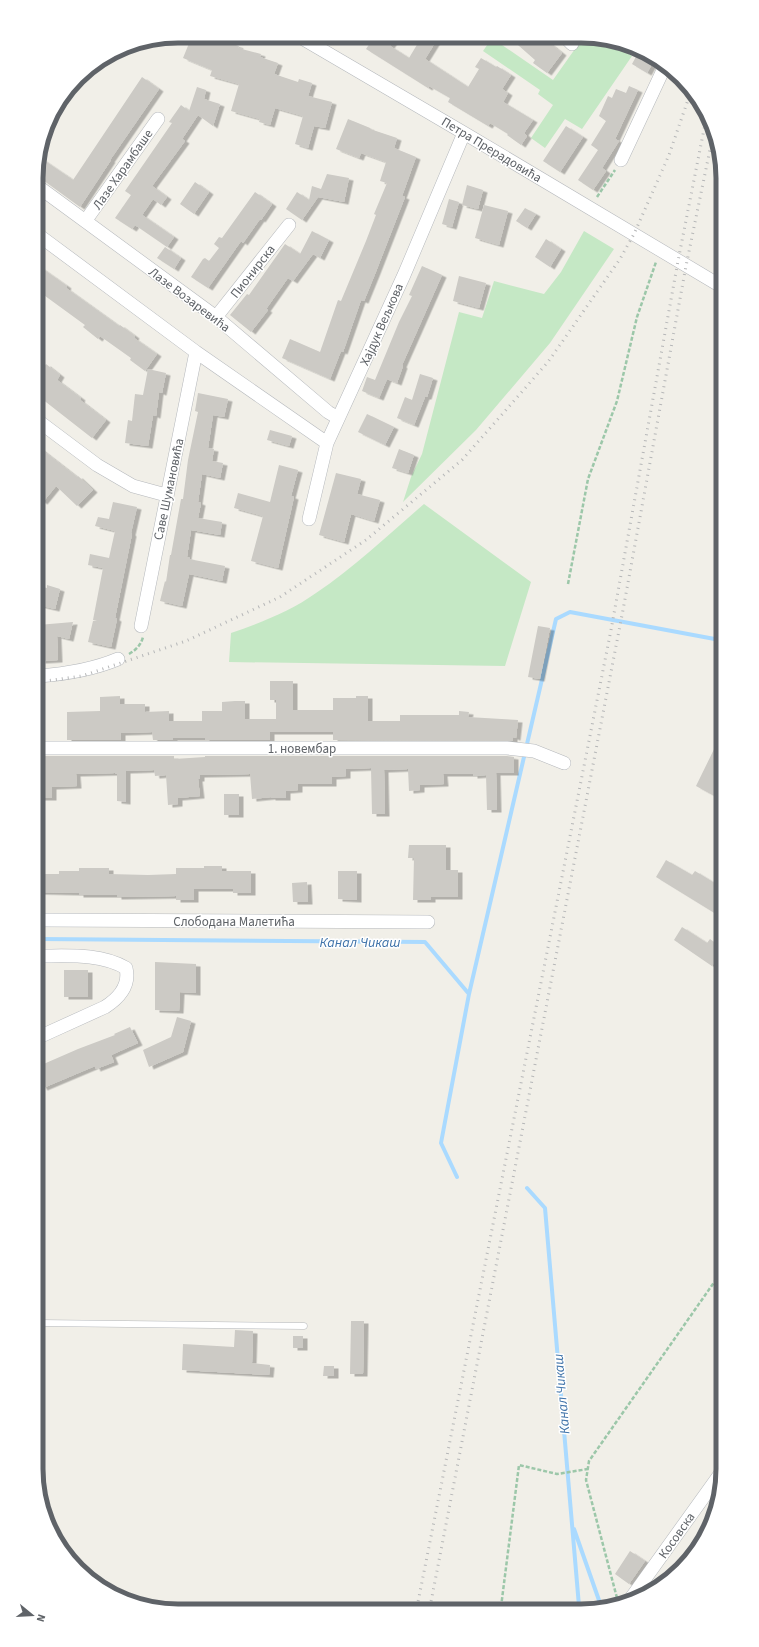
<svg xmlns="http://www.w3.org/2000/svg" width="759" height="1647" font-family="'Source Sans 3',sans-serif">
  <defs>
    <filter id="shadow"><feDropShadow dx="4.5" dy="2.5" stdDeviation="0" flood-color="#0004"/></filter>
  </defs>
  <rect width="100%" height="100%" fill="#f1efe8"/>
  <path fill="#c5e8c5" d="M492,38L553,80L582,39H606L632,56L582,129L565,119L545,148L531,138L553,105L538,94L540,90L483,51Z
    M584,231L614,249L550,343L476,430L403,502L411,477L422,454L459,312L482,318L494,281L544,294L561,272Z
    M424,504L531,582L505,666L229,662L231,633C260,623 291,611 316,593C355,567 389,534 424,504Z"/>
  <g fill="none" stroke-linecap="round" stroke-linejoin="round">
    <path stroke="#aadaff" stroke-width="4" d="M39,939L425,942L469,994L441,1143L457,1177
      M469,994L556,619L570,612L720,640
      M527,1188L545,1208L579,1606
      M574,1529L601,1606"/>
  </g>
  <path fill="#cccac5" filter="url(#shadow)" d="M192,36H207L239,46L238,48L261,54L260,57L278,63L274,74L298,82L299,79L312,83L308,96L332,102L325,128L314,126L308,148L295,144L303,116L275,108L270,125L259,122L260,119L231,111L239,84L210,76L212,70L183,58Z
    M374,37H396L390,46L409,58L421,38H438L425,59L468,87L479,69L475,67L481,58L496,67L497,66L511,75L502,89L508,93L503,102L533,120L524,133L527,136L521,145L507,135L508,134L490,123L488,126L448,102L450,98L429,86L428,88L366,49Z
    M510,38H543L562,53L547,73L533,63L535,60Z
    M638,53L651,59L649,62L652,64L647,73L632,64Z
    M142,77L159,89L110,160H111L80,207L36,175L39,157L73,180Z
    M629,86L638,90L615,139L619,141L602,168L606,171L593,190L578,180L598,150L591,145L606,121L599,116L608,96L612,98L616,89L626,93Z
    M197,87L206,90L204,99L220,104L213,126L198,115L182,139L185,141L152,186L167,197L161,205L153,199L142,215L174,237L167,247L135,225L132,229L115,218L131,195L125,191L172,123L169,122L181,105L189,111Z
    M348,119L370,128V129L397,138L394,148L416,157L402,196L405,197L375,274L364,301L361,300L343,352L341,351L330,379L282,358L290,339L320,352L338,300L341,301L366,241L376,215L374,214L387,183L380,181L386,162L361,153L359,158L336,149Z
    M566,126L583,137L560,172L543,161Z
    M327,174L349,178L344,202L318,197L302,220L286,209L297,192L309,200L312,186L321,189Z
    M195,182L209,192L194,214L180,204Z
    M467,185L483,190L478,209L462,205Z
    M255,192L272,204L261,220L260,219L243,243L241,241L208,288L191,277L203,259L205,258L209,261L219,248L214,244L219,237L222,238Z
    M449,199L459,202L452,227L442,224Z
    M484,205L508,211L499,245L475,238Z
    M525,208L536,214L527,228L516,221Z
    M312,231L329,240L320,258L313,254L293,281L288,278L290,275L266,309L268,310L251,332L230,315L247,294L249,295L285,244L300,254Z
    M546,239L561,249L550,267L535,257Z
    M165,247L181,258L174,269L157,258Z
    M37,265L67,286L66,288L119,326L120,325L135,336L134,338L157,354L145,371L130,360L131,358L100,336L98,339L83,327L85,325L37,290Z
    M422,266L442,275L402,365L403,366L397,383L387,379L379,398L362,391L367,377L375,380L399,322L412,296L409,295Z
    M459,276L486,283L479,308L453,301Z
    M46,364L60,375L57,380L81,398L80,400L106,420L92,438L37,395V376Z
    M148,369L166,373L162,393L159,392L156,416L153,415L148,446L125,443L128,420L132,421L135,394L143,395Z
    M420,374L433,378L427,397H425L414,425L397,418L405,397L412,400Z
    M198,393L228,399L224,417L213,415L208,448L214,449L212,461L223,463L220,478L202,474L198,502L201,503L198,518L222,522L220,535L191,530L187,557L190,558L189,559L225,566L222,581L189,574L182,606L160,601L165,581L166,582L170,555H171L181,499H183L188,460L198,412L195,411Z
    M367,414L394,427L385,445L358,432Z
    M270,430L292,436L289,446L267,440Z
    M37,446L77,477L78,476L93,490L77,506L56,486L43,502L37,498Z
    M399,449L414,455L408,473L392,468Z
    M279,465L298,470L291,496L294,497L278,568L251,561L263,516L234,508L238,493L270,502Z
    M336,473L361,479L357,494L380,500L374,521L351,514L344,542L319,535Z
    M113,502L137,507L131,533L132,534L115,618L117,619L111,647L88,642L93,621H97L93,620L103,568L88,565L90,554L109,558L115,531L95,526L98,517L109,519Z
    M47,585L60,589L55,609L38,605V586L47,588Z
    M73,622L69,639L57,636L58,660L41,661V640H38V625Z
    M538,626L550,628L540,679L528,677Z
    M270,681H293V710H333V698H356V696H368V721H400V715H459V711L469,712L468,717L518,720L516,738L513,737V741L333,740V732H270V740H205V738H173V740H153L152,732L121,733V740H67V712L100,711V697L120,696V704H145V712L169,711V721H202V711H222V702L235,701H245V719H276V700H270Z
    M720,737V799L696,786Z
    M38,756H174V759L205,757V756H507L514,757V773H496L497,810H487L486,775L473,776V774H443L444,784L420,785V790L409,791L408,769L384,770L385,814H372L371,768L346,769V776L332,777V784H298V790L286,791V798H271V797L252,799L250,774L200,775V779H198L200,796L178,798V804L168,805L166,775L155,776L154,770L126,771V802L117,801V774L115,773L76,774L77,786L52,787V798H38Z
    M224,794H239V815H224Z
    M409,845H446V870H458V897H431V900H413L414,858H408Z
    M666,860L692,875L695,871L721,887V917L656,877Z
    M204,866H222V871H251V893H233V889H194V900H176V896L117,897V895H79V893L39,892V874H59V871H79V868H109V874L148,875L176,874V868H204Z
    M338,871H357V900L338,899Z
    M307,882L308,902H293L292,883Z
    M682,927L707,943L710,939L721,947V952L712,966L674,940Z
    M155,962L196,964V993L180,992L179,1011L155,1010Z
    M64,970H88V997H64Z
    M177,1017L191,1021L183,1052L149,1067L143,1050L171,1037Z
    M130,1027L138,1043L111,1055L114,1062L96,1069L95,1066L43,1088L39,1081V1066L78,1049L115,1035L114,1034Z
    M351,1321H364L363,1374H350Z
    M235,1330L253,1331L252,1363L270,1365L269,1375L182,1370L183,1344L234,1347Z
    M293,1336H303V1348H293Z
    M324,1366H334V1376H323Z
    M630,1551L645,1561L629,1584L615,1574Z"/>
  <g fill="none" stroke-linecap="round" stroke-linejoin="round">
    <g stroke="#b5b8bc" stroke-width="7">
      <path id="service" d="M40,1323L304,1326"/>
    </g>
    <g stroke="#b5b8bc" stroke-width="14">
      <path id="minor" d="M300,37L464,133L719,285
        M566,38L572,44
        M621,160L665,66
        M36,185L216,317L328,412L338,418
        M86,220L158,119
        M37,234L196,352L327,443
        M216,317L289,225
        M37,420L97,465L133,486L166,495
        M309,519L327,443L404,275L464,133
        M141,626L196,352
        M38,676C66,674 92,670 118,659
        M38,748H507L534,751L564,763
        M39,920L428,922
        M39,956C68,956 100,953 126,968C130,985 119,998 105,1007L39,1037
        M629,1601L723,1470"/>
    </g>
    <path stroke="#9cc7a9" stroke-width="2.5" stroke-dasharray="4 2" stroke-linecap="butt" d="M597,197L615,170
      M568,584L588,479L617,401L637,317L656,262
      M129,654C136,650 141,645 143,637
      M617,1598L586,1480L589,1461L722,1271
      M501,1607L519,1465L557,1474L588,1469"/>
    <use href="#service" stroke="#fff" stroke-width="6"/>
    <use href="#minor" stroke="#fff" stroke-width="13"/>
    <path stroke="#b6b7b8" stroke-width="3" stroke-dasharray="1 5" stroke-linecap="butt" d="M38,682L82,676L186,641L280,597L366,540L462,460L548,362L620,259L634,234L669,155L691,91
      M417,1607L611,630L678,261L707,114
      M430,1607L623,610L686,266L714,130"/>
  </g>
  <g text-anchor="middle" stroke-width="3" stroke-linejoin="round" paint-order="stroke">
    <g font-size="13" fill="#5f6368" stroke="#fff">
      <text transform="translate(492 149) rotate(31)" y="5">Петра Прерадовића</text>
      <text transform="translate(122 169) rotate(-55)" y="5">Лазе Харамбаше</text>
      <text transform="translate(252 271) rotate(-52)" y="5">Пионирска</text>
      <text transform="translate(190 299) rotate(37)" y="5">Лазе Возаревића</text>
      <text transform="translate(381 324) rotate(-66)" y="5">Хајдук Вељкова</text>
      <text transform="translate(168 489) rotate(-78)" y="5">Саве Шумановића</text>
      <text x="302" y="753">1. новембар</text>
      <text x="234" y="926">Слободана Малетића</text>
      <text transform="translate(676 1535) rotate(-55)" y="5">Косовска</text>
    </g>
    <g font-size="14" font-style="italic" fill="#4174aa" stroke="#fff">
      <text x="360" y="947">Канал Чикаш</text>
      <text transform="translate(561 1394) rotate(-95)" y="5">Канал Чикаш</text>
    </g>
  </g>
  <path d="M0 0H759V1647H0ZM178 43H581A135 135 0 0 1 716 178V1469A135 135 0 0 1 581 1604H178A135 135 0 0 1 43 1469V178A135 135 0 0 1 178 43Z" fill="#fff" fill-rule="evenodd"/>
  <path fill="none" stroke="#5f6368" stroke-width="5" d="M178 43H581A135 135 0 0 1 716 178V1469A135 135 0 0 1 581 1604H178A135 135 0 0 1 43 1469V178A135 135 0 0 1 178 43Z"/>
  <g transform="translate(32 1615) rotate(108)" stroke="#ffffff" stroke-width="3" paint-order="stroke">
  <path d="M0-3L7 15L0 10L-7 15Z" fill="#5f6368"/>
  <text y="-6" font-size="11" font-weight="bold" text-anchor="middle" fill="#5f6368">N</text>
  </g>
</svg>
